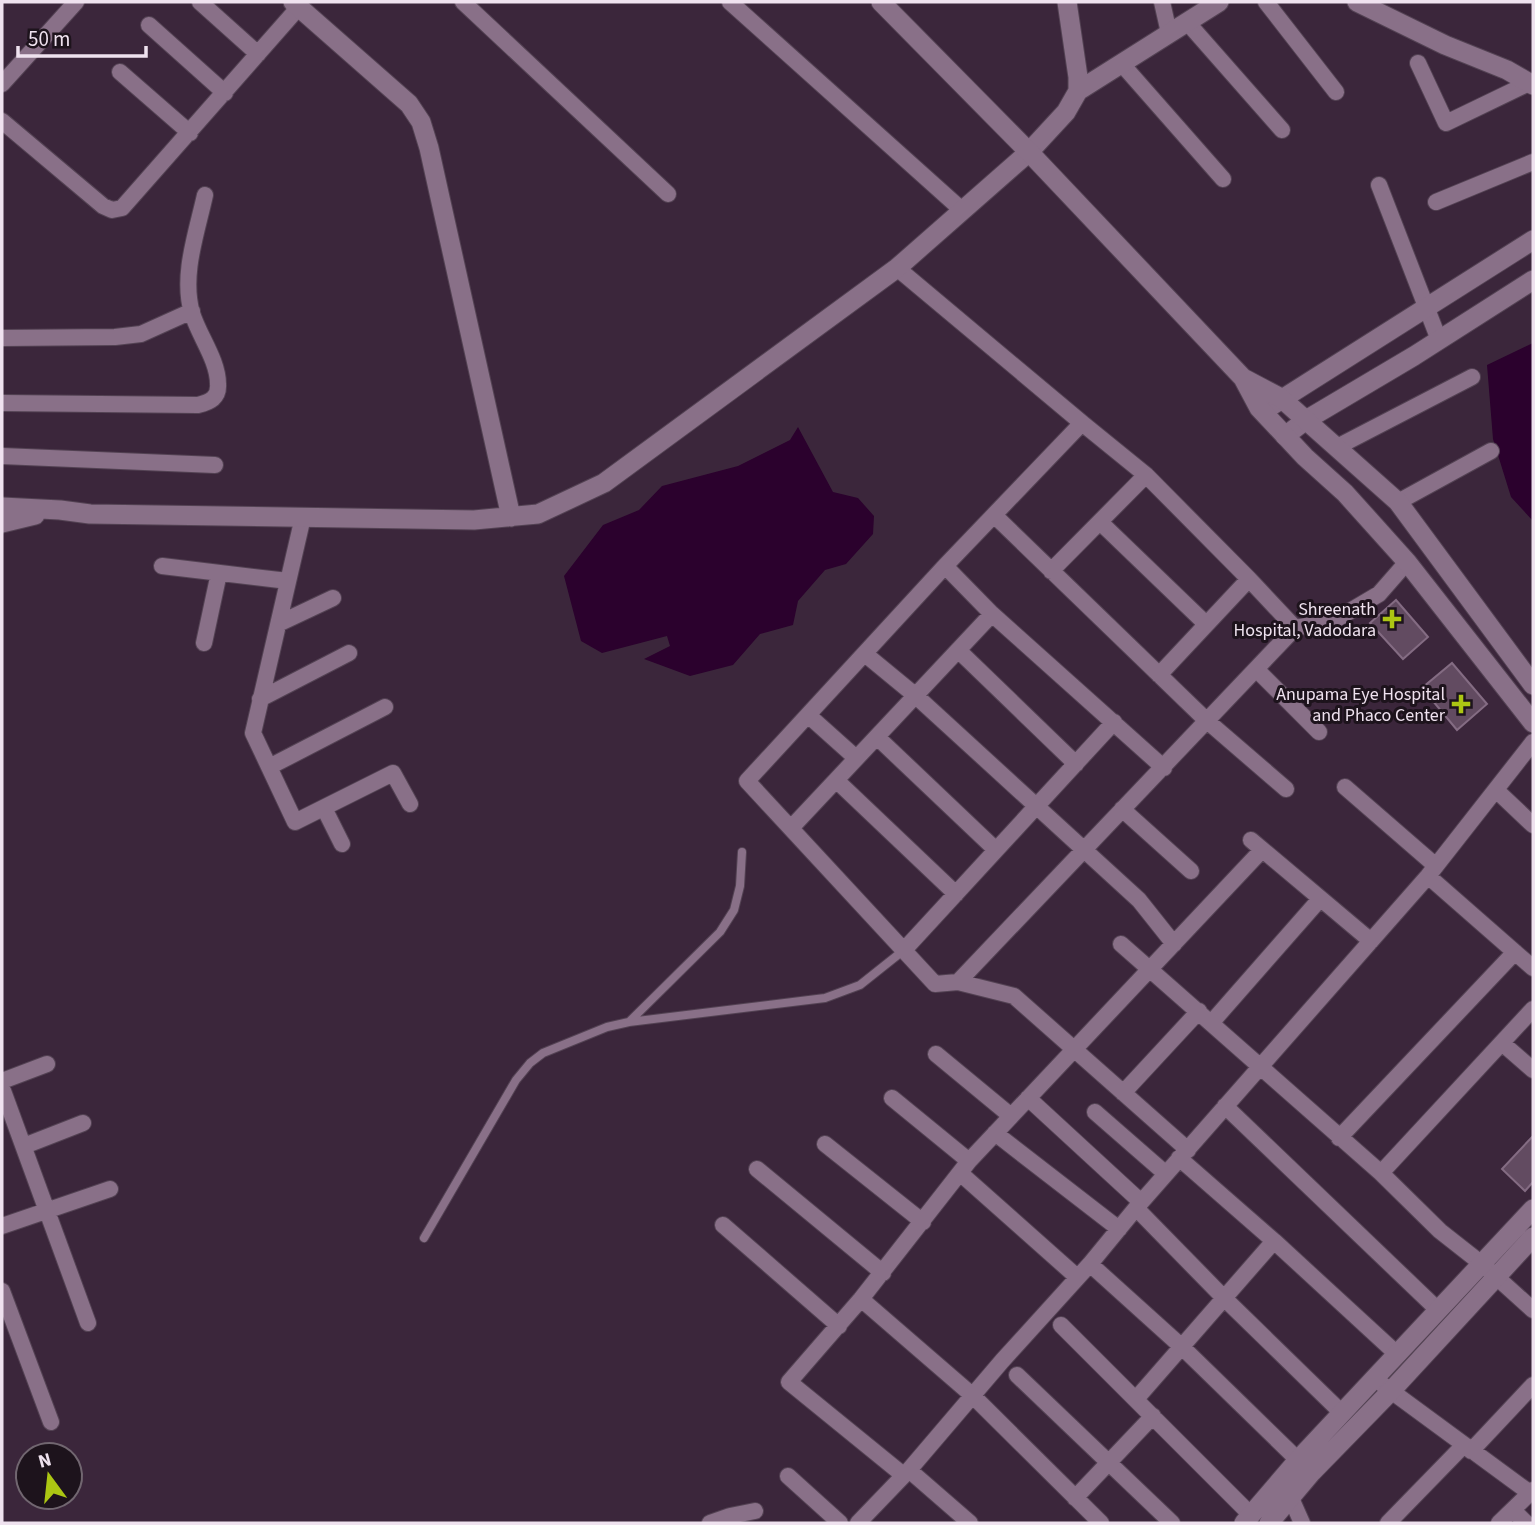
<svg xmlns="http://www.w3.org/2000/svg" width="1535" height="1525" font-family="'Source Sans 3',sans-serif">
  <rect width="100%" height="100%" fill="#3b263b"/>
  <path fill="#2b012d" d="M1533,343V521L1511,497L1493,439L1487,365Z
    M798,427L833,492L858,498L874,516L873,534L846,564L825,570L798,601L793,625L760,634L733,665L690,676L644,659L670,646L667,636L602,653L581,641L564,576L603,525L639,510L662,486L738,466L790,440Z"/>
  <path fill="#624b61" stroke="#846c83" stroke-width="2" d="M1396,600L1428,637L1403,659L1370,623Z
    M1452,663L1487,704L1457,730L1422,688Z
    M1533,1136V1182L1525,1191L1502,1169Z"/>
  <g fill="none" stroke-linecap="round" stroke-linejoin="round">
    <g stroke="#534253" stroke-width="10">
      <path id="service" d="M629,1022L720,932L734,910L740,886L742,852
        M424,1238L516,1080L530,1063L543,1053L607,1027L629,1022L825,998L860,985L904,950"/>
    </g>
    <g stroke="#534253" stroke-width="18">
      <path id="minor" d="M200,2L258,54
        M463,2L668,194
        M730,2L963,211
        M1162,2L1169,33
        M1266,2L1336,92
        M1187,22L1282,130
        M149,25L225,93
        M1121,63L1223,179
        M1418,63L1446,123L1529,83
        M120,72L190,133
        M2,84L76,2
        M2,121L103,206L112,210L122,208L299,7
        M1379,185L1439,340
        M1436,202L1533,162
        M897,268L1082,423L945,566L747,781L935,984L958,982L1295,628L1335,620L1379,594L1407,562
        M2,338L115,337L141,334L192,311
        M2,403L198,405C210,402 219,398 218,384C218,360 199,336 192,313C181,275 197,232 205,195
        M1082,423L1146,475L1249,579
        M1337,447L1472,377
        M2,456L215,465
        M1398,502L1491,451
        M994,515L1206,720L1286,789
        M303,517L253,733L295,822L393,773L410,804
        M1100,522L1206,624
        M162,566L288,581
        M945,566L992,614L1164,768
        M1051,571L1146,475
        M280,623L333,598
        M204,643L219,573
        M958,650L1076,764
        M865,654L916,696L1139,900L1174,944
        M1256,669L1319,732
        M1159,675L1249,579L1295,628
        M260,699L349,653
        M808,715L856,758
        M877,737L996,850
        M269,767L385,707
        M836,780L956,894
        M1345,787L1436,866
        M1496,790L1533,825
        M324,808L342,844
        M1122,809L1191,871
        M791,828L992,614
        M1251,840L1371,941
        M1428,876L1533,968
        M1121,944L1381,1173L1440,1231L1482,1264L1533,1310
        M904,950L1114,722
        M958,982L1014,996L1188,1150
        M1212,1022L1320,899
        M1502,1043L1533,1070
        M936,1054L1011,1116
        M2,1081L47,1064
        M2,1088L88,1323
        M1123,1093L1199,1011
        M892,1098L969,1161
        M1028,1098L1141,1202
        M1225,1106L1438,1310
        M1095,1112L1166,1174
        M995,1133L1119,1229
        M1339,1138L1515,952
        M825,1144L923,1222
        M24,1146L83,1123
        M1179,1158L1274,1241L1398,1355
        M757,1169L883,1273
        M960,1173L1077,1277
        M1381,1173L1533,1009
        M1136,1208L1224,1298L1342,1413
        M723,1225L839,1326
        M2,1226L110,1189
        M1090,1264L1182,1347L1298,1460
        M2,1291L51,1422
        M861,1299L972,1395L1101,1523
        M1061,1325L1251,1515
        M1017,1375L1172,1523
        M1383,1385L1530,1493
        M1136,1399L1274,1241
        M1471,1451L1533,1385
        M909,1470L970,1523
        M902,1474L789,1382L861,1299L969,1161L1262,850
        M788,1476L840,1523
        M1286,1487L1302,1523
        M1075,1498L1153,1416
        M1513,1510L1526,1523
        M710,1523L730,1516L755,1511
        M858,1523L909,1470L1002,1361L1090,1264L1136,1208L1428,876L1533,742
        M1388,1523L1463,1446
        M1499,1523L1533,1490"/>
    </g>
    <g stroke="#534253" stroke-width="21">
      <path id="tertiary" d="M293,2L409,104L421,122L429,148L511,517
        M1357,2L1445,45L1507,70L1533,85
        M1078,91L1219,2
        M1268,408L1533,240
        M1285,436L1306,420L1414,356L1533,280
        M2,507L60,510L90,514L474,520L538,514L604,483L897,268L1029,152L1066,112L1078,91V77L1067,2
        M2,523L35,515
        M1244,1523L1298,1460L1533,1209
        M1269,1523L1312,1472L1391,1391L1533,1237"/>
    </g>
    <g stroke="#534253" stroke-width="21">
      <path id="secondary" d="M881,2L1029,152L1243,378L1259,408L1305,457L1345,493L1407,562L1533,723
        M1243,378L1281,398L1398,502L1533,685"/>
    </g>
    <use href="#service" stroke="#897088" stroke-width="8"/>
    <use href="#minor" stroke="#897088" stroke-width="16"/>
    <use href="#tertiary" stroke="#897088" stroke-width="19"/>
    <use href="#secondary" stroke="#897088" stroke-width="19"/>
  </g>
  <g fill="#acc613" stroke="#1d131c" stroke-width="2.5">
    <path d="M1388.5 608.5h7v7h7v7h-7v7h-7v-7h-7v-7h7z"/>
    <path d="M1457.5 693.5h7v7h7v7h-7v7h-7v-7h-7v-7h7z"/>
  </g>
  <g text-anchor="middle" stroke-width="6" stroke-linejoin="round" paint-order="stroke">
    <g font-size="18" fill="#efe2ef" stroke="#1d131c" text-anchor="end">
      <text x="1376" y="615">Shreenath<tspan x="1376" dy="21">Hospital, Vadodara</tspan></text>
      <text x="1445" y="700">Anupama Eye Hospital<tspan x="1445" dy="21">and Phaco Center</tspan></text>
    </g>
  </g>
  <rect width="1535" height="1525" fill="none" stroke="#efe2ef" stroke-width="7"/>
  <g transform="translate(49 1476) rotate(345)"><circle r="33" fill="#1d131c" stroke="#716670" stroke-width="2"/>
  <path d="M0-5L12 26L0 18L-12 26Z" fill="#acc613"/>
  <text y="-10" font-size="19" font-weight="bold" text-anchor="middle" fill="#efe2ef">N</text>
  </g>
  <path d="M18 46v10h128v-10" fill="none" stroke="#efe2ef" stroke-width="3.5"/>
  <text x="28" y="46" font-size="21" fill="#efe2ef" stroke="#1d131c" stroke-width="5" paint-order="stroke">50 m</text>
</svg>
